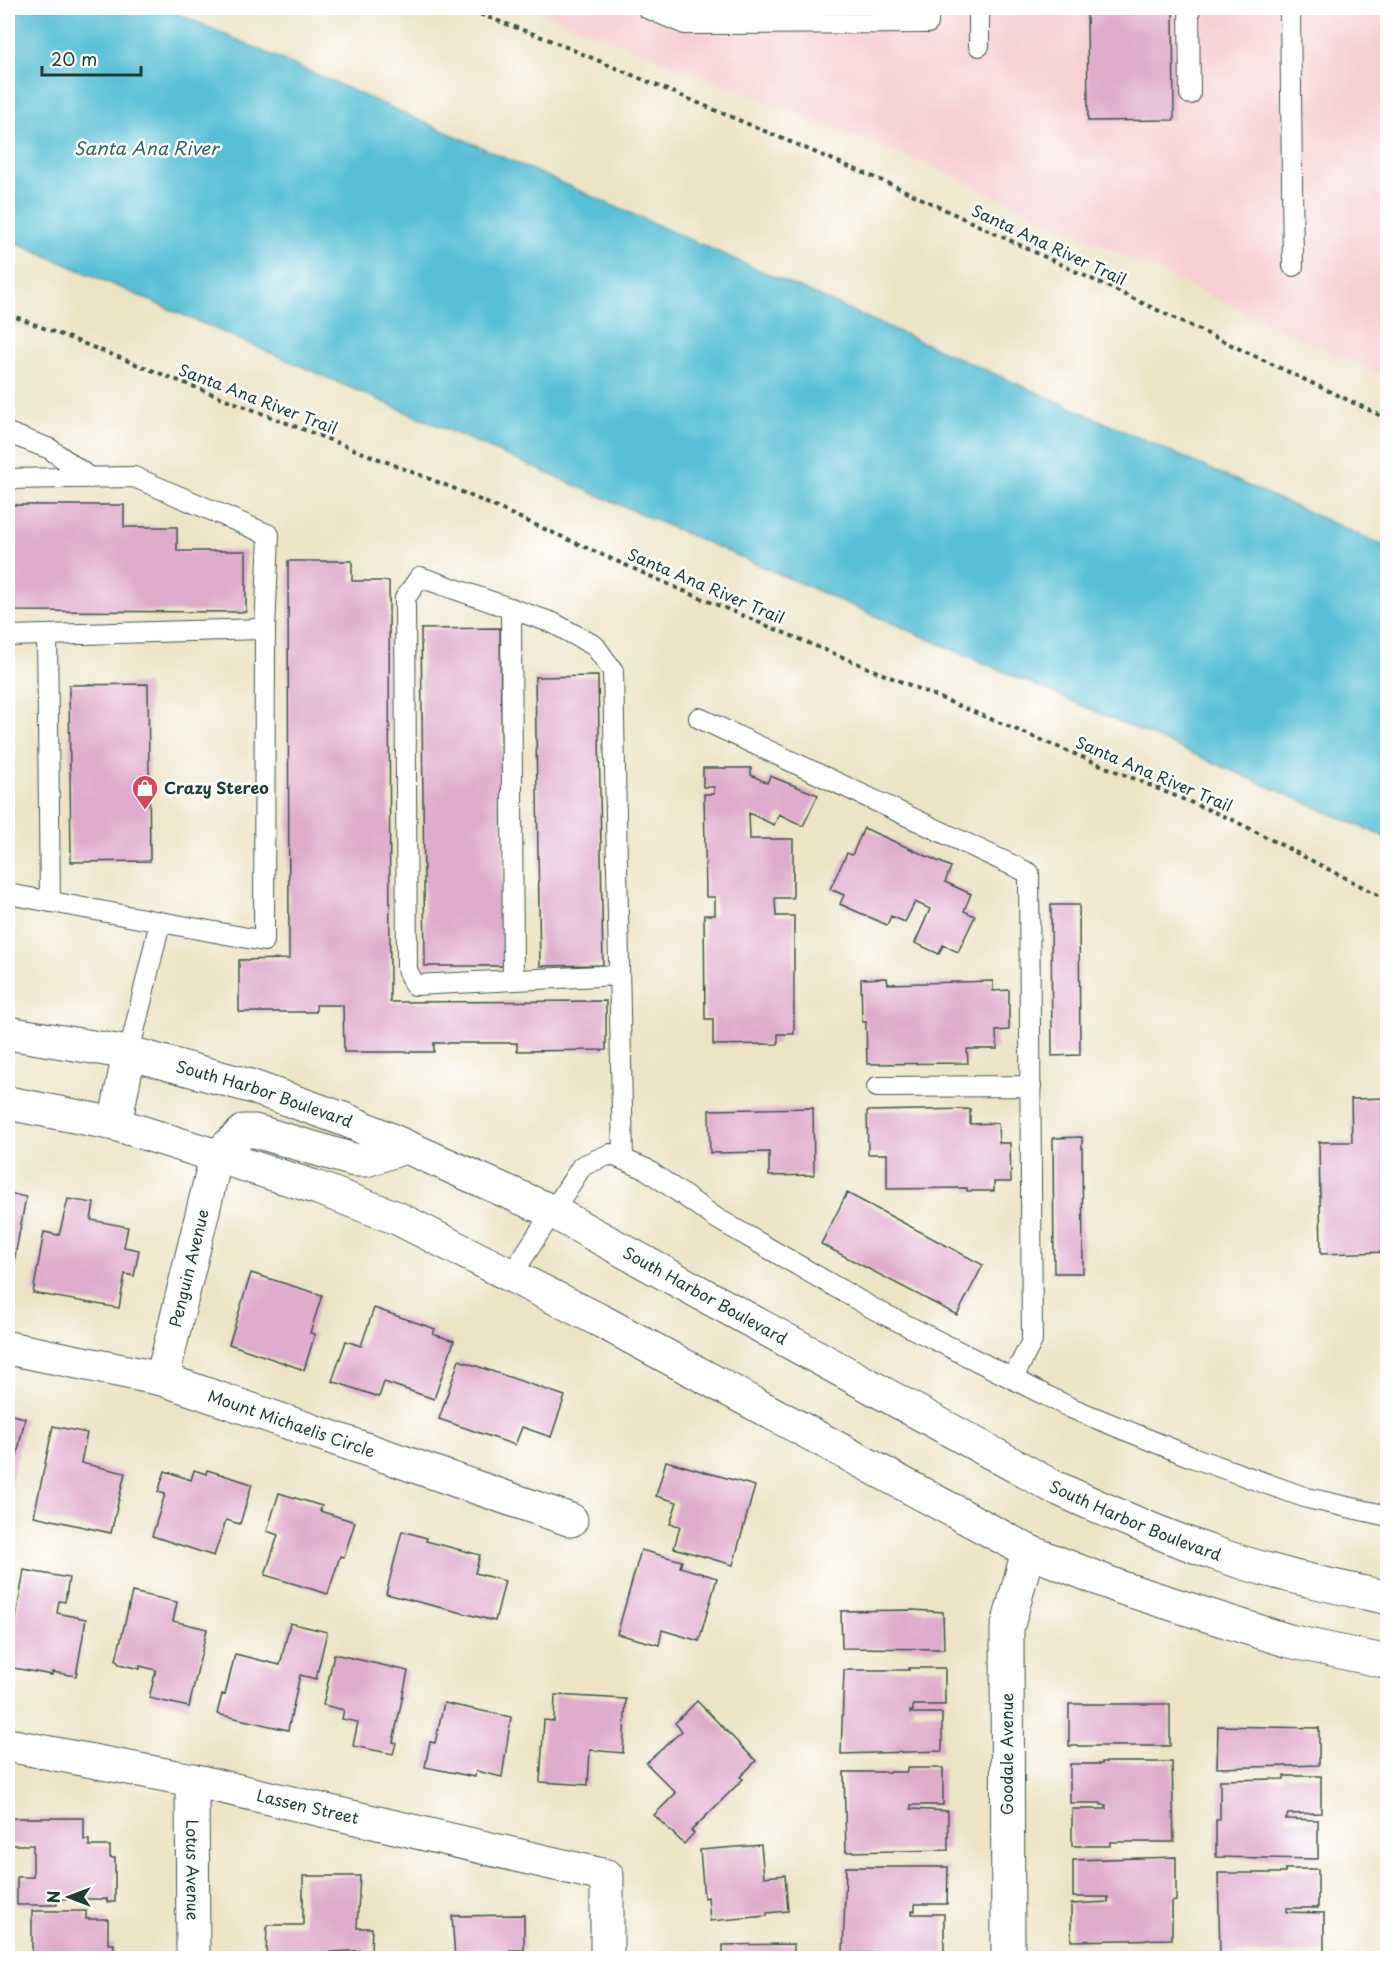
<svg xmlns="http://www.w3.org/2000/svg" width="1395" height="1966" font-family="'Playpen Sans',sans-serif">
  <rect width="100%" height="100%" fill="#fff"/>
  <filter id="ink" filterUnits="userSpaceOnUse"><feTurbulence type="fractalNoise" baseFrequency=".0167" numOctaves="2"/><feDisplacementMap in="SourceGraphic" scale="12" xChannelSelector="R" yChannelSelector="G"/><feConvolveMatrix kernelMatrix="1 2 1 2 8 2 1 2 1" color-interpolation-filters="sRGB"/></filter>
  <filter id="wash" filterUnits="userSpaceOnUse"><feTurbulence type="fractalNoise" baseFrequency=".008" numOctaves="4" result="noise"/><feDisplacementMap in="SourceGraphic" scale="24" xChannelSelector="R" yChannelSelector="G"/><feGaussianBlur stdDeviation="1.35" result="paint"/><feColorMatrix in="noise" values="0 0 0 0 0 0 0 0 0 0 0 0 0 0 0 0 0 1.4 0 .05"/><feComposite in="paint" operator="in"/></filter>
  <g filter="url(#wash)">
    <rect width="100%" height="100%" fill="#ede4c6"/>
    <path fill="#f7cfd1" d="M529,8H1387V378L939,170Z"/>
    <path fill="#59c0d6" stroke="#3c7e85" stroke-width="1.5" d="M8,8H165L1387,547V838L8,239Z"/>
    <g id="blocks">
      <path fill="#e0accd" d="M1087,8H1173L1174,120L1088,121Z
        M8,505H124V527H177V551H246V612L8,611Z
        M288,561H352V581H389L390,1002L606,1001V1050L517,1051V1043H434V1052H344L343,1005H316V1012H239V960L289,959Z
        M500,628L504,966H425L421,629Z
        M598,676L603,965L540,966L535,677Z
        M148,684L150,861L71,862L69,685Z
        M703,768H751V775L767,783L770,776L818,795L803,826L779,814L774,825L749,813L750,839H793V898H775L776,916H794V1034H778V1044L713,1045V1019H705L704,915H715V897H706L704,794H714V787H703Z
        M864,828L951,867L945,882L971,894L964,911L975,916L958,952L943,945L939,954L915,943L930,909L915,902L905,922L891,916L887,925L840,904L844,895L830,889L847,853L852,855Z
        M1051,905H1079L1080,1055L1052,1056Z
        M887,978L888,984L993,981V991L1009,990V1030L996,1031L997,1049H967L968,1063L867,1064L866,1022H862L861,979Z
        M1388,1098V1252L1321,1254L1319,1142H1352L1351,1099Z
        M813,1108L814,1175L769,1176V1152L710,1153L709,1110Z
        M970,1109V1124L998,1123L999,1143H1010L1011,1182H994V1191H967V1188L887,1189V1154H868L867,1111Z
        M1082,1137L1083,1273H1054L1053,1138Z
        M8,1193L26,1197L9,1289H8Z
        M847,1193L983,1265L957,1315L821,1244Z
        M68,1199L94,1203L91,1220L128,1227L124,1247L139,1250L134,1276L125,1274L119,1308L33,1293L44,1232L59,1235Z
        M251,1273L322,1295L310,1333L315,1334L304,1370L229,1344Z
        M374,1308L435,1329L433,1334L454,1341L434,1399L384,1382L379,1397L332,1381L346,1341L361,1346Z
        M459,1360L565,1396L551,1437L522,1427L515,1445L439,1419Z
        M8,1414L25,1418L9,1494H8Z
        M53,1426L87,1433L81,1463L125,1473L111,1533L34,1516Z
        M666,1461L755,1486L733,1565L674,1548L680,1526L670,1524L677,1502L656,1496Z
        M194,1470L206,1474L207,1470L252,1484L240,1524L226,1520L214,1556L152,1536L165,1494L158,1492L165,1471L191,1480Z
        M279,1493L322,1506L320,1511L355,1522L344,1557L340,1556L328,1594L265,1575L278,1535L267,1531Z
        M402,1531L427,1538L426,1541L480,1555L475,1573L505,1581L495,1621L386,1594Z
        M641,1550L682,1561L680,1567L717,1578L699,1641L662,1630L659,1645L617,1634Z
        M24,1570L69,1578L65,1602L59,1601L57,1613L86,1619L76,1676L52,1672V1675L8,1667Z
        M132,1592L177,1602L173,1621L207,1629L189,1707L149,1698L156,1670L140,1666V1669L119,1664L116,1660Z
        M913,1610L943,1612L944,1649L842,1648L841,1611Z
        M290,1623L327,1632L316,1679L300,1675L288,1730L217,1714L222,1694L225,1695L235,1654L280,1665Z
        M334,1654L408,1671L393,1742L396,1743L393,1754L353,1746L358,1722L342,1719L344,1710L323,1705Z
        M909,1668H945V1705H913V1711H910V1713H942V1751L841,1754L844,1670H909Z
        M555,1695L626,1699L623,1753L590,1750L588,1785L540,1782L544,1720L554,1721Z
        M697,1701L756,1761L740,1777L743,1779L691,1831L694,1833L684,1844L654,1815L676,1793L646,1763L682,1731L675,1723Z
        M444,1703L511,1717L502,1777L476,1771L475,1777L425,1767L430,1742L435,1743Z
        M1069,1704H1170V1746H1069Z
        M1218,1726L1319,1728V1765L1217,1768Z
        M1102,1762H1172L1174,1842H1110V1846H1072V1809H1106V1805H1101V1803H1070V1764H1102Z
        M907,1768H943V1805H911V1809L948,1811V1850L846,1852L844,1772H907Z
        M1284,1776H1321V1813L1288,1814L1286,1819L1318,1820V1859L1216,1857V1820H1220V1780L1284,1779Z
        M8,1818H84V1840H89V1846H110V1858H115V1902H107V1899H57V1905H17V1877H33V1845H8Z
        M761,1845L764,1877L785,1875L788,1911L767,1913V1916L710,1921L708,1897L704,1898L700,1850Z
        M1176,1857V1901L1172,1902V1939L1071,1941V1904L1108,1902V1897H1073V1860Z
        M846,1867H948L947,1904H915V1911H912V1914H944V1953H843Z
        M1285,1869H1318V1908H1287V1912L1324,1913V1952L1220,1954L1218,1873H1285Z
        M303,1876H360L357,1928H372L371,1950L330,1952V1958H266L267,1925H303Z
        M32,1911H86V1919H108V1944H114V1958H32Z
        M524,1915V1950H510V1958H455L452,1916Z
        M794,1944V1958H723V1945Z
        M1071,1955H1107V1958H1071Z"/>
    </g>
  </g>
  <g filter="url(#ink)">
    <use href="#blocks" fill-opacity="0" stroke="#3e564a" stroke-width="1.5"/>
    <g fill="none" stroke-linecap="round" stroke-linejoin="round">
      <g stroke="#3e564a" stroke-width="22">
        <path id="lane" d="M647,8L685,24L928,23V8
          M979,8V46
          M1189,8L1190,94
          M1290,8L1293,266
          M8,433L50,449L90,478
          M8,479L134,477L269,535L265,629L264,941L8,894
          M511,608L513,980
          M47,635L50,902
          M8,636L265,629
          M699,718L1029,873L1032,1341L1013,1378
          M619,975L414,985L407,969L405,598L420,577L553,623L595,646L613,671L623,1159
          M129,1053L160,922
          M877,1087L1031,1086
          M511,1276L582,1166L610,1154L646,1169L716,1218L872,1308L1071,1408L1189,1456L1307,1498L1388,1516"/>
      </g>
      <g stroke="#3e564a" stroke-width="35">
        <g id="street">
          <path id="s1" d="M8,1348L162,1379L571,1520"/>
          <path id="s2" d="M162,1379L216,1157"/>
          <path id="s3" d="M8,1745L192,1780L607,1876V1958"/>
          <path id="s4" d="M192,1780L193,1958"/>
          <path d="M1008,1958L1007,1629L1028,1551"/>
        </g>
      </g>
      <g stroke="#3e564a" stroke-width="35">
        <g id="primary">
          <path id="s5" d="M8,1033L129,1053L250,1086L346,1120L553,1212L1052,1486C1105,1510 1158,1534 1214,1553C1270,1573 1329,1585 1388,1598"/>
          <path d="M8,1103L115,1124L318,1188L397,1218L603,1322L1028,1551L1122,1588L1289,1641L1388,1662"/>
          <path d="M115,1124L129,1053"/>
          <path d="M216,1157L244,1131H255L354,1160H366L405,1147"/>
        </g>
      </g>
      <path stroke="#3e564a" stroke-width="4" stroke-dasharray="4.5 4.5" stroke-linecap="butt" d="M463,8L547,39L897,187L1388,419
        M8,314L453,488L679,589L1233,820L1388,900"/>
      <use href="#lane" stroke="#fff" stroke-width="20"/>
      <use href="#street" stroke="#fff" stroke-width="33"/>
      <use href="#primary" stroke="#fff" stroke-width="33"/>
    </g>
  </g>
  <defs>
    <g id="shop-pin" transform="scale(1.35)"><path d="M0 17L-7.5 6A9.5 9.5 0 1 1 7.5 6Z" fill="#d1495b" stroke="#fff"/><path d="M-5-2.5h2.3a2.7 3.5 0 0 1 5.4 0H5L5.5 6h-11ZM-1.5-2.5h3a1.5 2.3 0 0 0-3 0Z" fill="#fff"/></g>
  </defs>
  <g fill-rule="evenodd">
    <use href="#shop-pin" x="145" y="788"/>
  </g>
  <g text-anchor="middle" stroke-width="5" stroke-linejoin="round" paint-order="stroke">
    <g font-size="16" fill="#1f3d34" stroke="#fff">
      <text transform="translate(1049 245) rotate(25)" y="6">Santa Ana River Trail</text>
      <text transform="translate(258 399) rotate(21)" y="6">Santa Ana River Trail</text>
      <text transform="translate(706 586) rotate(23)" y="6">Santa Ana River Trail</text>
      <text transform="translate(1154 774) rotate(23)" y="6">Santa Ana River Trail</text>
      <text dy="6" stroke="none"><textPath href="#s5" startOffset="264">South Harbor Boulevard</textPath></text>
      <text dy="6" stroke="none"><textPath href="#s2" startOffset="114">Penguin Avenue</textPath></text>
      <text dy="6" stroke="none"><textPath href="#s5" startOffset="750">South Harbor Boulevard</textPath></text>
      <text dy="6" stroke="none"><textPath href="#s1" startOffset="294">Mount Michaelis Circle</textPath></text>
      <text dy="6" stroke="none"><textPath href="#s5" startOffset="1236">South Harbor Boulevard</textPath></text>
      <text transform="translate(1007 1754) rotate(-90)" y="6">Goodale Avenue</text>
      <text dy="6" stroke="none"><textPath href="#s3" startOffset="306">Lassen Street</textPath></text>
      <text dy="6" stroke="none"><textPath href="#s4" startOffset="90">Lotus Avenue</textPath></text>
    </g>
    <g font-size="16" font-weight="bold" fill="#1f3d34" stroke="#fff" text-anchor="start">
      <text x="164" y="794">Crazy Stereo</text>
    </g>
    <g font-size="18" font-style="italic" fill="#306465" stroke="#fff">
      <text x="146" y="155">Santa Ana River</text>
    </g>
  </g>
  <rect width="1395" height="1966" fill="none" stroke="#fff" stroke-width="30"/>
  <g transform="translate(69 1897) rotate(270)" stroke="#ffffff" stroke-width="4.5" paint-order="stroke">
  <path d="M0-4.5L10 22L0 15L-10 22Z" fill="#1f3d34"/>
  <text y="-9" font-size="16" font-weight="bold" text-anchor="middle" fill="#1f3d34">N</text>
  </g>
  <path d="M42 66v9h99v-9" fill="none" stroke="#1f3d34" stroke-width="3"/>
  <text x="51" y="66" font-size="18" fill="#1f3d34" stroke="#ffffff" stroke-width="4.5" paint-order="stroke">20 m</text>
</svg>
